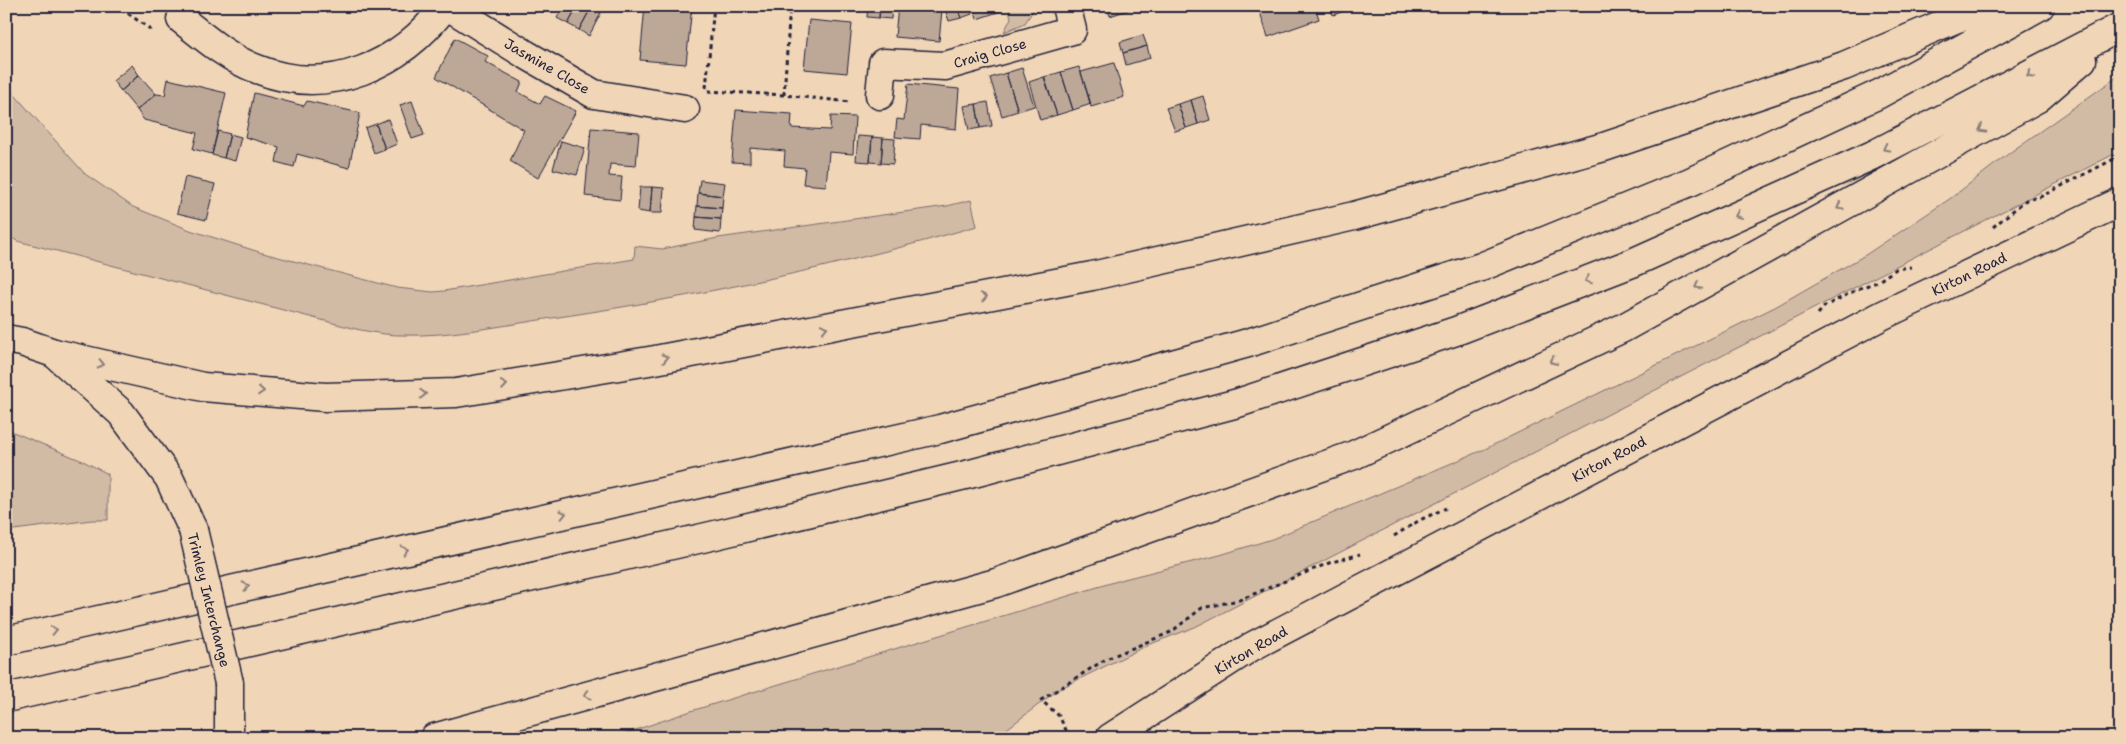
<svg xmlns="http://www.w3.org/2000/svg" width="2126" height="744" font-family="'Shantell Sans',sans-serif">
  <rect width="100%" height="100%" fill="#f0d5b7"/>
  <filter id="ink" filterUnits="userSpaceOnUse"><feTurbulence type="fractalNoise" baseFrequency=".02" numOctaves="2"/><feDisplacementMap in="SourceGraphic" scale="10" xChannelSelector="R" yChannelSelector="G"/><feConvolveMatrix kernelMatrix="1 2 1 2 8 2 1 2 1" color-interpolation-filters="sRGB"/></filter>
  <g filter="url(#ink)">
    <path fill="#d2bba5" stroke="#7a6e70" d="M1008,6H1036L1025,23L1004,32L1011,18Z
      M2120,75V151L1195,627L1148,645L1059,689L995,738H612L691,711L1124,579L1220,555L1272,539L1485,449L1775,307L1867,254L1951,198L2012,151Z
      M6,85L85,174L133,207L190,230L259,252L397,288L433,292L444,291L634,259L635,246L662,249L718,238L947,206L971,200L977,226C837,267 696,297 552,318C505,325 448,337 401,335C386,335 371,332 356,329L61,252L17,241L6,234Z
      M6,429L85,462L108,474V520H92L6,531Z"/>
    <path fill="#bda898" stroke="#22223b" d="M563,6H578L568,24L557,18Z
      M578,6L591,8L579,30L568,24Z
      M645,6H692L686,64L640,60Z
      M868,6H880L879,18L867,17Z
      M880,6H892L891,19L879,18Z
      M898,6L942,10L939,41L895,37Z
      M944,6H957L961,18L949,21Z
      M957,6H970L972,14L961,18Z
      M973,6H1000L1001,11L977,19Z
      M1107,6H1140L1110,16Z
      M1258,6H1315L1319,19L1268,37Z
      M1330,6H1359L1333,15Z
      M591,8L601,13L589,36L579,30Z
      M809,20L852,24L847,73L804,69Z
      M1143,35L1147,46L1123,53L1120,42Z
      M455,38L488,56L485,62L522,82L518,92L540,104L545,96L576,111L538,178L510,161L524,130L436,77Z
      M1147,46L1150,58L1126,65L1123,53Z
      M1114,63L1124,97L1091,107L1081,72Z
      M132,65L139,75L121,91L113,81Z
      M1079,67L1091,104L1073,110L1061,72Z
      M1022,68L1034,106L1018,111L1006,73Z
      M1061,72L1073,110L1057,115L1044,77Z
      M1006,73L1018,111L1002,116L990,78Z
      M139,75L156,94L137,110L121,91Z
      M1044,77L1057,115L1040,120L1029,82Z
      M168,79L226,93L212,154L193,149L197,133L144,120L137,110L156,94L165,95Z
      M908,84L959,89L956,129L921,125L920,139L895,137L897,119L904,120Z
      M254,93L304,106L307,101L360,113L349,168L297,154L294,167L276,162L279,147L245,137Z
      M1203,96L1210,120L1198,124L1191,100Z
      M1191,100L1198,124L1186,128L1178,104Z
      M412,101L424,135L412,139L400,105Z
      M988,102L992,126L980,128L976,104Z
      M976,104L980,128L969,130L964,106Z
      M1178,104L1186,128L1175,131L1166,108Z
      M736,110L792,114L791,128L830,130L831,116L855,117L853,154L829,152L826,186L803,184L805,168L784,166L785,151L750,148V163L732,162Z
      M388,119L397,144L385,149L376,124Z
      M376,124L385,149L374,153L365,128Z
      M591,128L639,132L636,166L610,164L609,176L622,177L620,200L585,196Z
      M218,131L230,134L224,158L212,155Z
      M230,134L241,137L235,161L224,158Z
      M858,136L872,137L870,162L856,161Z
      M872,137L883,138L881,163L870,162Z
      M883,138L895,139L893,164L881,163Z
      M561,141L585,148L577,175L553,169Z
      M185,177L215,184L206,220L177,213Z
      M700,180L725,183L723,196L698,193Z
      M640,187H652L650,213L638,211Z
      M652,187L664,188L662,213H650Z
      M698,193L723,196L722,208L697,206Z
      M697,206L722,208L721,219L696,217Z
      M696,217L721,219L720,233L695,230Z"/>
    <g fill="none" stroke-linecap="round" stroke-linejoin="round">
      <g stroke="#22223b" stroke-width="31">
        <path id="minor" d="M448,6L525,54L594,94L685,109
          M181,19C205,38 228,58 257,69C329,98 401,65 445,6
          M880,95L883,63L945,66L1072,30L1066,6"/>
      </g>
      <g stroke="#22223b" stroke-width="31">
        <path id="tertiary" d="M6,339L22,342L54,353L121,413L169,478L193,530
          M229,738V683
          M1110,738L1251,647L1883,315L2120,202"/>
      </g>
      <g stroke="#22223b" stroke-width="31">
        <path id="trunk" d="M54,353L203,387L325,397L456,393L655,360L1092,276L1354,216L1604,147L1844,66L1957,18L2010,6
          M6,641L940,429L1248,343L1481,267L1690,182L1879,94L2040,6
          M6,698L711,536L974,473L1238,403L1456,331L1632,263L1873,155L2120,27
          M434,738L996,583L1354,455L1623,328L2038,98L2082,60"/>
      </g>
      <path stroke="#22223b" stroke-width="3" stroke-dasharray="4 4" stroke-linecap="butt" d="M114,6L123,10L150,29L154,28
        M706,88L714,6
        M708,91L784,95L851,102
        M784,95L790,6
        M1993,227L2026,200L2040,197L2120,156
        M1818,314L1825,306L1860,288L1877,282L1896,269L1911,267
        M1394,536L1420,520L1446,508
        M1070,738L1059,716L1041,700L1106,659L1171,632L1202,608L1239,600L1329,563L1360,554"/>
      <use href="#minor" stroke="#f0d5b7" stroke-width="28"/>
      <use href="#tertiary" stroke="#f0d5b7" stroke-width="28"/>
      <use href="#trunk" stroke="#f0d5b7" stroke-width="28"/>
      <g stroke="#22223b" stroke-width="31" stroke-linecap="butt">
        <path id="tertiary-bridge" d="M193,530L229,683"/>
      </g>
      <use href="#tertiary-bridge" stroke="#f0d5b7" stroke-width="28"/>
    </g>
    <defs><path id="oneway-chevron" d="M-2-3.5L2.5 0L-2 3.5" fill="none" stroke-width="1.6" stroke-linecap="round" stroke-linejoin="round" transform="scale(1.25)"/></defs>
    <g stroke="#897c79">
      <use href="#oneway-chevron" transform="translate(2030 75) rotate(153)"/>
      <use href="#oneway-chevron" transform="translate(1982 129) rotate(151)"/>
      <use href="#oneway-chevron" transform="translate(1886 148) rotate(153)"/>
      <use href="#oneway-chevron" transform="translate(1840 207) rotate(151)"/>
      <use href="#oneway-chevron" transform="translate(1738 215) rotate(156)"/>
      <use href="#oneway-chevron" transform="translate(1588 280) rotate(159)"/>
      <use href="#oneway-chevron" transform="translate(1698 286) rotate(151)"/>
      <use href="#oneway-chevron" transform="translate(984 297) rotate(-11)"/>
      <use href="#oneway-chevron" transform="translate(824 328) rotate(-11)"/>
      <use href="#oneway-chevron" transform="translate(665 358) rotate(-11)"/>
      <use href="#oneway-chevron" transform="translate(1553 361) rotate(155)"/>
      <use href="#oneway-chevron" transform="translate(101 364) rotate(13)"/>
      <use href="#oneway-chevron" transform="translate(504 385) rotate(-9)"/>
      <use href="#oneway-chevron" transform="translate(261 391) rotate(5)"/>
      <use href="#oneway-chevron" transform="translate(423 394) rotate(-2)"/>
      <use href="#oneway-chevron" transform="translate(563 514) rotate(-13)"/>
      <use href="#oneway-chevron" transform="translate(405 550) rotate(-13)"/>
      <use href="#oneway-chevron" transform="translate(246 586) rotate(-13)"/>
      <use href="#oneway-chevron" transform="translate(54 630) rotate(-13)"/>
      <use href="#oneway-chevron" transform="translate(587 695) rotate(164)"/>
    </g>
  </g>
  <g text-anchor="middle" stroke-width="5" stroke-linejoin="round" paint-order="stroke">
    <g font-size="14" fill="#22223b" stroke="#f0d5b7">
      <text transform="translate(990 53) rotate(-16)" y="5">Craig Close</text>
      <text transform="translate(547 66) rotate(30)" y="5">Jasmine Close</text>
      <text transform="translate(1969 274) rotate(-26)" y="5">Kirton Road</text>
      <text transform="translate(1609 459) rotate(-28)" y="5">Kirton Road</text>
      <text transform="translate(209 600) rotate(76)" y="5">Trimley Interchange</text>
      <text transform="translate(1251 650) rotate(-30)" y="5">Kirton Road</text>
    </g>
  </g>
  <rect width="2126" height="744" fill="none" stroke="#f0d5b7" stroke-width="25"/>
  <rect x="12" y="12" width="2101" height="719" fill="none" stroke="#22223b" stroke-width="2" filter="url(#ink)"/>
</svg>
